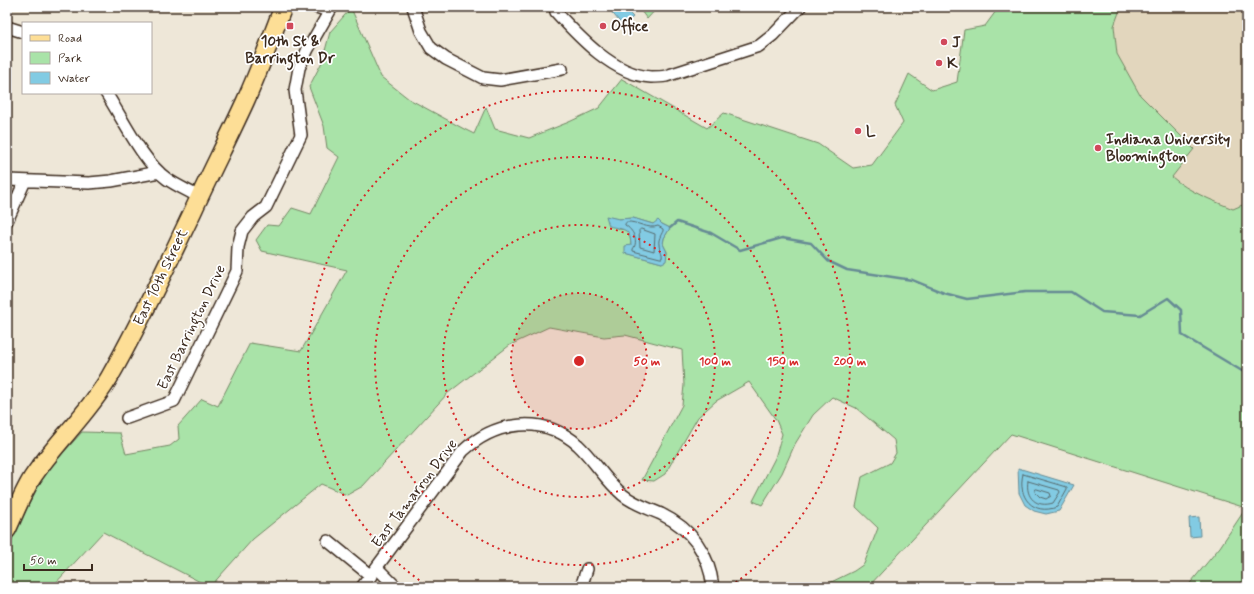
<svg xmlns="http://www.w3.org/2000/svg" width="1254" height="594" font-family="Mynerve,sans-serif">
  <rect width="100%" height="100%" fill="#eee7d8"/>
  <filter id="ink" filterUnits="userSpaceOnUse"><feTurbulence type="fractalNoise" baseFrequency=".025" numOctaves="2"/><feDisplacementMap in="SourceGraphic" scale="8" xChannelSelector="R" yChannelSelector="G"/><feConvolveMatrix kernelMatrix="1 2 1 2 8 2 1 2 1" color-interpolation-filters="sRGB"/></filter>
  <g filter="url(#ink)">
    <path fill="#e2d6bd" d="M1040,7H1247V413Z"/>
    <path fill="#a9e3a8" stroke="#728663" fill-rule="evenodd" d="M638,7H658L647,19Z
      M999,7H1121L1114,26L1117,54L1140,95L1194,149L1172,177C1189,192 1212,200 1233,209L1247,203V587H1187L1220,547L1246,508L1011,434L868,587H821L854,571L864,564L878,528L856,507L862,477L890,463L896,453L894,440L856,408L832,397L813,415L795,444L782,473L762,505L753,501L775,458L782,434L776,420L749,382L716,401L698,417L665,474L654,481L642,480L682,405L684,385L682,350L625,335L604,337L549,327L510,345L448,393L363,486L347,495L321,484L253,539L210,587L103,532L52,587H7V555L14,534L45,473L82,432L120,433L126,454L170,446L179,439L178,426L202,399L218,406L250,343L301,351L347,270L262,251L256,240L267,225L279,226L292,208L311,214L339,157L327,148L324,126L309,87L322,62L330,32L351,8L381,77L409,99L464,129L474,134L486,107L495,129L529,138L569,122L599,108L622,79L707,128L724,113L818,144L853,168L872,165L903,123L895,105L909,74L932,90L957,82L964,30L985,26ZM606,217L619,219L633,218L653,224H662L670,228L664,238L663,244L667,252L662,263L626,253L631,245L630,235L626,230L619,229Z"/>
    <path fill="#82cbe3" stroke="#668b94" d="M614,7H623L633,17L623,26L610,10Z
      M606,216L619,219L633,218L653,224L658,220L662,224L670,228L664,238L663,244L667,252L666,261L662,263L625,253V246L631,245C630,227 623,230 609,226Z
      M1018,468L1074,485L1059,511L1046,514L1034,511L1025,505L1019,493Z
      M1199,517L1200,536L1190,537L1189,518Z"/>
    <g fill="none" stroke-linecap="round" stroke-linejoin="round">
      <path stroke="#576a6d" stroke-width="1" d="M627,222C637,221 648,230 658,226L663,229V231C661,235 658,240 659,244C659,250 663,252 662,258H660L633,251V249C639,241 633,230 625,225V224Z
        M641,229L655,234L654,251L640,247L639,231Z
        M1023,474L1067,487V489L1057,507C1033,516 1017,497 1023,474Z
        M1028,481L1059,490L1060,492L1053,503C1037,508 1025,498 1028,481Z
        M1037,489L1050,493L1051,496L1046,499L1040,497L1035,492V490Z"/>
      <path stroke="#668b94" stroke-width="2.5" d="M670,228L677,222L711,233L740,250L782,238L811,243L828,261L847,270L912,280L944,293L967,299L1025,292H1071L1102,312L1140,315L1168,298L1181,310L1182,335L1247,374"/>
      <g stroke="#3b2a1e" stroke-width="14">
        <path id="minor" d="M316,7L329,11
          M413,7L421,31L431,48L446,59L483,78L500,80L562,69
          M555,7L556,12C579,37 614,75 651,77C656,77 661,77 666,76L759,46L773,35L800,7
          M7,27L23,32
          M106,93C123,119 142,161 167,179C177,186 189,191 199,197
          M7,180L89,183L111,181L159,172
          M7,221L25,181
          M127,418L174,401L237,271L238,247L242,231L253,217L266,207L301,135L295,90L299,68L308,49L332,7
          M328,541L371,576
          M377,568L396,587
          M362,587L463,451C495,421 543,414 578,445C594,460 606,481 623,495C634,504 647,508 661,514C692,529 709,553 713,587
          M581,587L587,569"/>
      </g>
      <g stroke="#3b2a1e" stroke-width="20">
        <path id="primary" d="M7,530C15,513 22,494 32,478C55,443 87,415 109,378C140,324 166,267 193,211C210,174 228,139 245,102C259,71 271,39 283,7"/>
      </g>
      <use href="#minor" stroke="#fff" stroke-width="11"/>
      <use href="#primary" stroke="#fdde96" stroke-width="17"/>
    </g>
  </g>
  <circle cx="579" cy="361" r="68" fill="#d62828" fill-opacity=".12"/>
  <g fill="none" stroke="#d62828" stroke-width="2" stroke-dasharray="2 4">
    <circle cx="579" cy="361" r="68"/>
    <circle cx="579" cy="361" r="136"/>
    <circle cx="579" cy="361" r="204"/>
    <path d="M429 587A271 271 0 1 1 729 587"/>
  </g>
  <g fill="#d1495b" stroke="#fff" stroke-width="1.5">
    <rect x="286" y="22" width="8" height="8" rx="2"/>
    <circle cx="603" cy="26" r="4"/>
    <circle cx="944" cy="42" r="4"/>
    <circle cx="939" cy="63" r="4"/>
    <circle cx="858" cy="131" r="4"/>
    <circle cx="1098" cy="148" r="4"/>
  </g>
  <g text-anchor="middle" stroke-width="3.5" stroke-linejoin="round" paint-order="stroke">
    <g font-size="15" font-weight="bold" fill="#3b2a1e" stroke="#fff" text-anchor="start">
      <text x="611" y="31">Office</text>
      <text x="290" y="46" text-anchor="middle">10th St &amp;<tspan x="290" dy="17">Barrington Dr</tspan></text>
      <text x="952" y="47">J</text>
      <text x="947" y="68">K</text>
      <text x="866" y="136">L</text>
      <text x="1106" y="144">Indiana University<tspan x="1106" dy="17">Bloomington</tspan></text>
    </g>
    <g font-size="15" fill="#3b2a1e" stroke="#fff">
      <text transform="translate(160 277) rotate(-64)" y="5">East 10th Street</text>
      <text transform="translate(191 327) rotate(-64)" y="5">East Barrington Drive</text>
      <text transform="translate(414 493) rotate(-53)" y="5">East Tamarron Drive</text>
    </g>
  </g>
  <circle cx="579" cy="361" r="6" fill="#d62828" stroke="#fff" stroke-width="2"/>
  <g font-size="12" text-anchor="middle" font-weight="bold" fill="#d62828" stroke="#fff" stroke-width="3.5" stroke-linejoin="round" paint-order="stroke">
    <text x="647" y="365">50 m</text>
    <text x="715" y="365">100 m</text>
    <text x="783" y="365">150 m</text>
    <text x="850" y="365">200 m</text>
  </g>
  <rect width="1254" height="594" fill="none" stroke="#fff" stroke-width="24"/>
  <rect x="12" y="12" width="1230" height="570" fill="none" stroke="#3b2a1e" stroke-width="1.5" filter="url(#ink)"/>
  <rect x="22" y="22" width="130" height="72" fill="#ffffff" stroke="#b1aaa5"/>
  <rect x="30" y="35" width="20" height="6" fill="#fdde96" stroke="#b1aaa5"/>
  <text x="58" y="42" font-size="12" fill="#3b2a1e">Road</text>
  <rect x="30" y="52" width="20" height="12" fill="#a9e3a8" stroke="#b1aaa5"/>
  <text x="58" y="62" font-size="12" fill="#3b2a1e">Park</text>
  <rect x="30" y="72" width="20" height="12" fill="#82cbe3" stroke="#b1aaa5"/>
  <text x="58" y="82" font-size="12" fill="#3b2a1e">Water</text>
  <path d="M24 564v6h68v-6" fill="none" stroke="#3b2a1e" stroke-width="2"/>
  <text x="30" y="564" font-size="12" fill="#3b2a1e" stroke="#ffffff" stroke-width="3" paint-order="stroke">50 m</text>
</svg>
